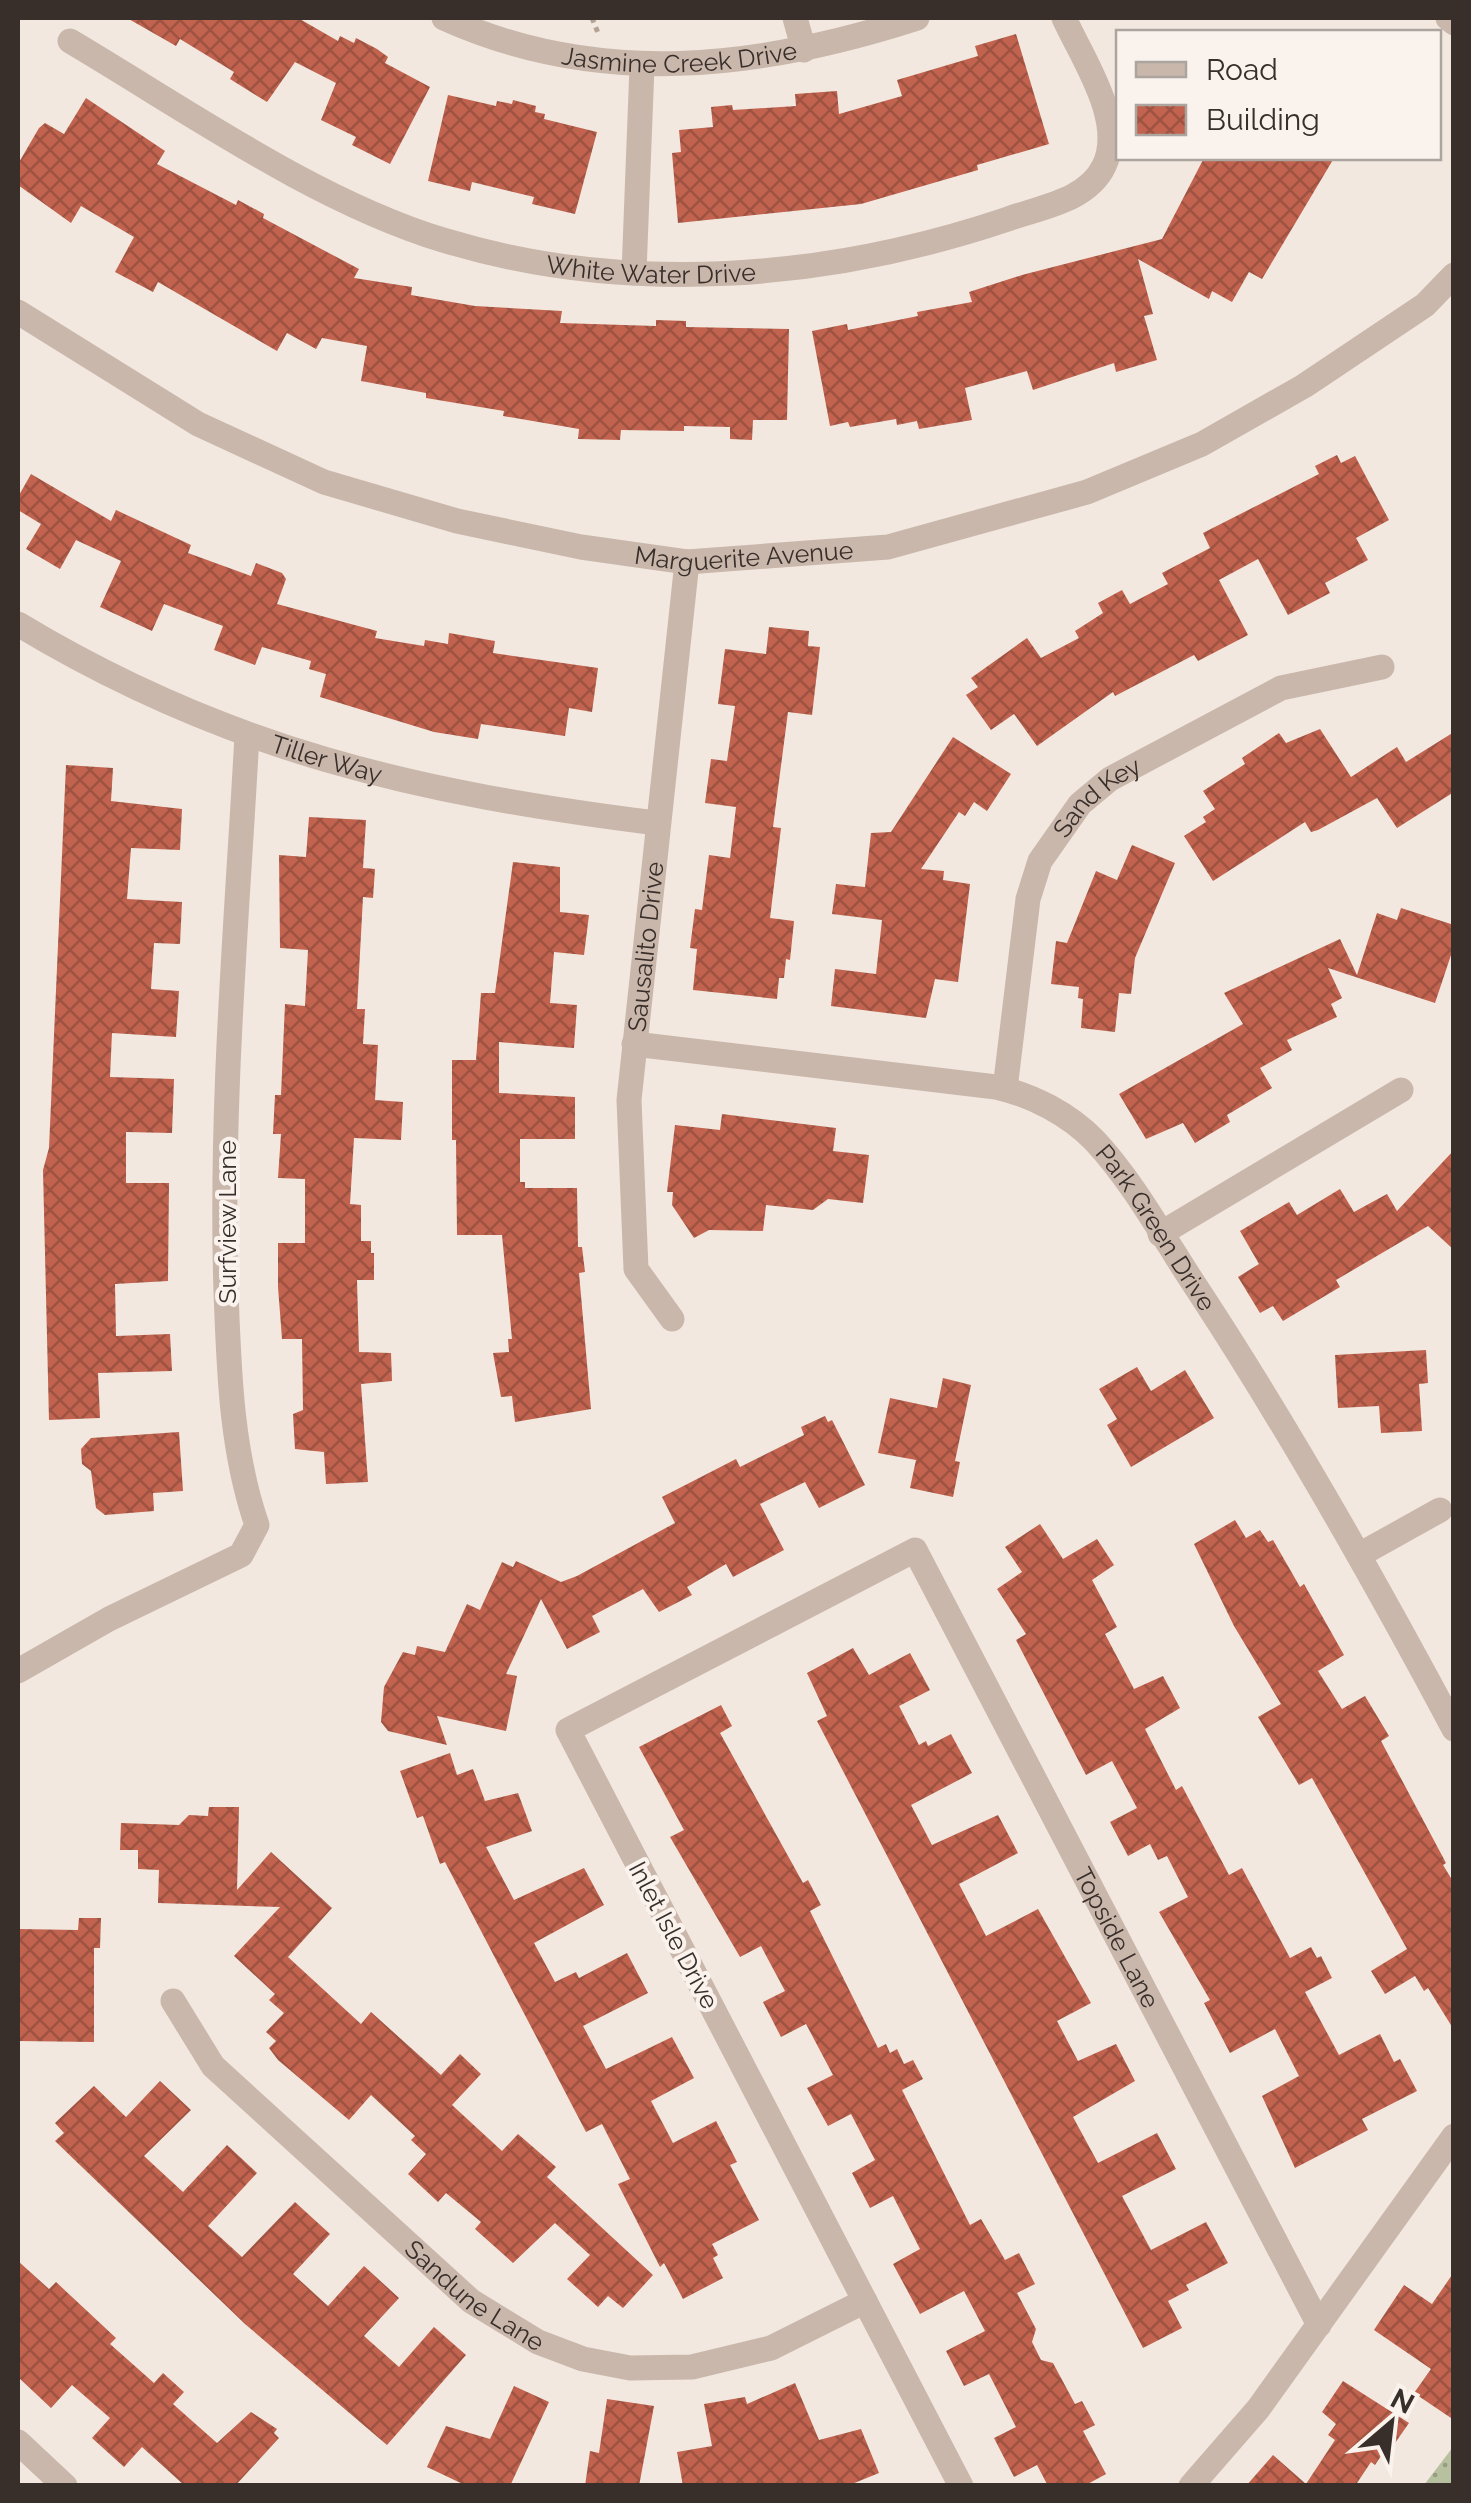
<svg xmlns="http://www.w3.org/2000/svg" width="1471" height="2503" font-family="Raleway,sans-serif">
  <defs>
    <pattern id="park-dots" width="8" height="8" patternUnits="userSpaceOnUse" patternTransform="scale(2.5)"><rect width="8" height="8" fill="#b8c19f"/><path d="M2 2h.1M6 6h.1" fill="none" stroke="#979d82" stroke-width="1.8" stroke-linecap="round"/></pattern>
    <pattern id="building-cross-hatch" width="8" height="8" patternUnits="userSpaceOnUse" patternTransform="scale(2.5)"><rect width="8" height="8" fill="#c1634e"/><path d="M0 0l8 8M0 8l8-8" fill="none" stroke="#9e5241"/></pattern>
  </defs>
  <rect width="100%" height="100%" fill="#f2e8df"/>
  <path fill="url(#park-dots)" d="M1453,2447V2485H1424Z"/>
  <path fill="url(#building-cross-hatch)" d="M127,18H298L338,41L340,36L354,43L356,38L377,49L388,57L385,63L430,87L390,164L352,145L356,137L321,120L336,83L295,62L267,102L230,79L234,72L180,39L176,46Z
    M1016,34L1049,144L977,165L978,170L861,204L678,223L672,153L681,152L679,130L713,127L711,107L732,105L733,110L796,106L795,94L837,91L839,114L902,96L897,80L978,56L975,46Z
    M448,95L496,106L497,101L512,104L513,100L536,106L535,112L545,114L544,119L597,132L575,214L532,204L534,197L472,182L470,191L428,181Z
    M86,98L165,151L157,164L236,205L238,200L264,214L263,218L359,269L354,278L412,287L411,295L475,306L562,311L560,323L656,326V320L686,321V327L789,329L787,420H753L752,440L730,439V427L684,426V431L621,430L620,440L578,439L579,429L503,416L504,411L426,398V393L361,381L367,346L322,338L316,349L287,333L277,351L158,282L153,292L115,272L134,237L81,206L71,223L18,185V164L39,128L45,123L64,134Z
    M1204,158H1334L1262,279L1249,272L1232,302L1212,291L1209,299L1138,259L1153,314L1144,316L1157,360L1116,372L1114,363L1033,390L1027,371L965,388L972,420L919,429L917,421L897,425L896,419L850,427L848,422L830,426L812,331L847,324L848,330L918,316L917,312L972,302L969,292L1022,275L1162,239Z
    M1337,455L1341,463L1355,456L1389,520L1356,538L1368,560L1325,583L1330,593L1288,615L1258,559L1219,580L1248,635L1198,661L1194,655L1115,696L1113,692L1037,746L1014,714L991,730L966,695L978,687L971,678L1027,638L1041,658L1079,638L1075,631L1103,613L1098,603L1122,590L1130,604L1168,584L1162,573L1210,548L1203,533L1319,474L1315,466Z
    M31,474L111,521L116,510L191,545L188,553L251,576L256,563L282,573L286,579L277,604L377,631L375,638L424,646L425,640L448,644L449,633L495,641L493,653L598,668L592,712L569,708L565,736L481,724L478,739L434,732L320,697L326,674L309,669L311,661L262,647L255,665L214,650L223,626L164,604L152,631L100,607L121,561L76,540L60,569L26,549L41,524L18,510V497Z
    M769,627L809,631L808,646L820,647L812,715L788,712L773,827L781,828L770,918L794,921L790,960L786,959L784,978H779L777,999L693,990L697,949L690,948L695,909L702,910L709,855L730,858L736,807L705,803L711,759L727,761L735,706L718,704L725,649L766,654Z
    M1320,729L1351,777L1397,747L1406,762L1454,732V792L1397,828L1377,798L1318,830L1311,832L1305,822L1213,881L1184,836L1206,822L1203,817L1215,809L1203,791L1245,764L1242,758L1279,733L1286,743Z
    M953,737L1011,774L987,811L974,802L965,816L959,812L921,869L944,871L943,880L970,884L958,982L935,979L926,1018L831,1006L835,969L876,974L882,920L832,914L836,884L865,887L871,833L891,832Z
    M66,765L113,768L111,801L182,809L180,850L131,848L127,899L182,902L180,944L154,943L151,989L179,991L176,1037L112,1033L110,1077L174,1079L172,1133L126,1132V1183H169L168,1281L115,1284L116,1336L170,1334L172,1371L98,1373L100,1418L49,1420L43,1170L49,1148Z
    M309,817L366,820L363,868L375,869L373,898L363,897L357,1009H365L363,1044L378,1045L375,1100L403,1102L401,1140L354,1138L350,1204L361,1205V1241H371V1253H374V1280H357L359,1352L391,1353L392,1381L361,1384L368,1482L326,1484L324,1452L295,1449L293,1414L303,1410L302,1339H282L278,1287V1243H305V1179L278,1178L281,1134H273L275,1095H281L285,1004L305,1006L308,950L280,948L279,855L306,857Z
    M1132,845L1175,863L1135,958L1131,994L1119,993L1115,1032L1081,1028L1083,999L1078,998L1079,987L1051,984L1056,941L1067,943L1096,871L1117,880Z
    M513,862L560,867V912L589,915L584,955L554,952L550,1003L577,1005L574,1048L499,1042V1093L575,1097V1139H520V1182H525V1188H577L578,1247H582L585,1272L579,1273L591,1409L515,1422L512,1396L501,1397L493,1353L509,1352L508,1339H512L502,1235H457L456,1140H452V1060H476L481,993H495Z
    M1401,908L1454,925V946L1435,1003L1328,968L1342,998L1331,1004L1337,1017L1287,1040L1292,1050L1260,1068L1272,1088L1227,1115L1230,1122L1195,1143L1183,1123L1146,1139L1119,1094L1243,1024L1224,993L1340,939L1357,975L1377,913L1397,920Z
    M722,1114L836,1128L833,1151L869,1155L863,1203L828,1199L813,1210L766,1205L763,1231L709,1230L694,1238L672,1205L673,1192H667L675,1125L720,1130Z
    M1454,1150V1250L1428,1226L1336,1280L1340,1287L1283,1321L1273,1306L1260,1313L1238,1277L1259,1264L1240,1231L1289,1202L1297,1215L1340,1189L1354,1212L1387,1194L1397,1211Z
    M1426,1350L1428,1383L1419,1384L1422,1431L1381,1433L1379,1406L1338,1408L1335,1355Z
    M1137,1367L1151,1391L1185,1370L1214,1418L1131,1467L1107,1425L1117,1419L1099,1389Z
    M943,1378L971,1385L955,1461L960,1462L953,1497L910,1488L916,1460L878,1453L890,1398L937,1408Z
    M825,1416L828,1422L832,1420L865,1485L819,1508L805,1482L760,1504L784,1550L733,1577L726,1564L687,1587L692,1595L659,1612L643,1589L592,1616L600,1632L567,1649L541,1599L506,1674L517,1676L506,1731L437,1716L447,1745L388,1731L381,1722L384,1687L403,1652L415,1655L417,1646L445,1652L467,1604L480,1610L502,1562L513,1567L516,1561L561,1582L577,1576L675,1523L662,1497L736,1459L740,1467L804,1435L801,1427Z
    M179,1432L183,1491L153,1493L154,1511L105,1515L96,1508L91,1471L82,1464L81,1449L91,1438Z
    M1235,1520L1246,1538L1260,1530L1268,1542L1273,1540L1300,1587L1304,1584L1344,1655L1318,1671L1342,1709L1365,1696L1389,1736L1381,1741L1446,1863L1443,1865L1454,1883V2030L1428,1988L1424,1991L1415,1976L1385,1994L1371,1971L1407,1949L1312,1778L1299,1785L1258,1717L1281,1704L1234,1626L1194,1544Z
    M1040,1524L1063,1559L1097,1539L1114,1565L1092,1580L1117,1627L1105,1634L1134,1689L1163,1676L1180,1708L1145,1729L1176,1790L1182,1786L1229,1875L1242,1868L1290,1958L1311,1947L1317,1958L1321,1956L1332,1978L1305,1992L1339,2055L1380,2034L1394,2062L1400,2059L1417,2091L1362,2119L1368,2130L1295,2168L1262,2096L1299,2076L1275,2029L1230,2053L1204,2003L1210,2000L1159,1912L1188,1897L1167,1856L1158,1860L1150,1844L1128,1856L1110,1822L1137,1808L1112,1761L1086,1775L1016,1640L1026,1634L997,1589L1022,1572L1005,1547Z
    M853,1648L869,1675L910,1653L930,1690L899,1706L919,1745L926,1741L928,1746L951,1734L972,1773L911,1805L932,1845L998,1815L1018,1853L959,1884L986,1936L1038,1909L1091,2003L1057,2021L1078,2061L1116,2044L1135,2081L1073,2117L1098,2163L1157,2133L1176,2169L1122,2196L1151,2250L1206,2222L1228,2263L1186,2285L1189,2290L1168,2301L1182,2328L1143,2348L817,1721L827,1716L807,1673Z
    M721,1705L732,1726L720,1733L803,1883L808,1880L821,1905L810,1911L878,2048L886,2044L890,2053L897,2049L904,2064L913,2060L923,2079L902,2090L970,2225L981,2219L1005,2260L1019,2253L1035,2284L1017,2293L1036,2329L1032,2342L1041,2360L1053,2363L1075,2404L1082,2401L1095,2425L1083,2431L1106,2474L1084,2486H1048L1037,2465L1014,2477L994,2438L1016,2427L989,2374L964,2386L946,2351L985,2331L964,2291L920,2314L893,2264L920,2249L893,2196L870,2208L852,2173L875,2160L851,2114L828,2126L807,2088L833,2075L806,2024L781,2037L763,2002L785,1991L761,1946L740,1957L670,1837L684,1830L639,1747Z
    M450,1753L457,1775L473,1769L485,1801L518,1793L532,1831L486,1847L514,1900L584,1868L604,1905L534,1943L555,1982L576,1972L579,1978L627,1953L648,1993L583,2026L606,2069L672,2037L694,2078L651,2101L673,2143L716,2121L737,2162L730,2165L759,2220L712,2244L718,2255L713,2258L723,2278L683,2299L664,2263L660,2267L618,2184L630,2179L602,2124L586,2132L445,1862L440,1864L423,1816L417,1818L400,1771Z
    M209,1807H239L237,1890L271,1852L332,1908L288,1957L361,2024L371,2012L441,2075L460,2054L481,2074L452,2105L502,2151L518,2134L556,2167L547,2177L653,2275L623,2308L608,2296L598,2307L567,2279L590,2255L555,2223L513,2263L475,2229L481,2222L446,2193L438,2202L408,2174L426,2154L411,2140L415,2136L371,2095L349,2120L278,2060L269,2048L276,2041L266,2032L284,2013L269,2000L275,1994L234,1956L280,1907L158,1903L159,1870L138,1869V1850H120L121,1823L179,1825L189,1815L208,1816Z
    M79,1918H101L100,1948H94V2042L18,2041V1929L78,1930Z
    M160,2081L191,2110L144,2156L183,2192L227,2145L257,2173L208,2226L242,2257L295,2202L330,2234L293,2274L328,2306L364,2266L399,2298L364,2336L399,2367L434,2327L466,2355L387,2445L245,2324L55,2141L64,2133L55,2123L94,2086L126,2117Z
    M18,2261L49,2289L56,2282L116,2338L110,2344L154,2383L163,2373L184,2392L173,2404L217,2443L251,2412L277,2429L274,2433L279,2438L235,2486H185L142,2447L124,2467L92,2438L110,2418L72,2385L51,2408L18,2377Z
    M1454,2272V2420L1414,2393L1431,2369L1374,2330L1404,2285L1432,2304Z
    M1343,2381L1409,2423L1393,2446L1389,2444L1375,2465L1371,2462L1355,2486H1246L1273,2455L1306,2484L1335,2440L1328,2435L1336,2424L1322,2412Z
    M795,2383L819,2440L861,2429L879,2473L847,2486H683L677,2452L712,2446L704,2404L745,2397L747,2404Z
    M514,2386L549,2402L510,2486H467L427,2467L446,2426L490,2439Z
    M607,2399L654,2406L639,2486H585L590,2451L599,2453Z"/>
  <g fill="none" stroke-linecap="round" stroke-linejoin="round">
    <path stroke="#b6a195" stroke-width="5" stroke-dasharray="5 5" stroke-linecap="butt" d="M592,18L598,33"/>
    <g stroke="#cab7ab" stroke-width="25">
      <path id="s1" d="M444,18C599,88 759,69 917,18"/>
      <path d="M795,18L804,50"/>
      <path d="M1448,18L1454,23"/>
      <path id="s2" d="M70,41C185,109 315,201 443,240C627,296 827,280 1008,219C1041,207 1087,201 1104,166C1126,121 1082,58 1064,18"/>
      <path d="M634,273L642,66"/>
      <path id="s3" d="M18,624C227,750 417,793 656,823"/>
      <path id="s4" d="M634,1044L996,1087C1032,1095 1069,1114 1095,1141C1135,1184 1165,1241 1198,1290C1291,1432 1374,1579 1454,1729"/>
      <path id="s5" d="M1005,1089L1028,899L1040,861L1080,804L1110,779L1281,688L1382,667"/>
      <path d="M1160,1234L1401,1090"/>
      <path id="s6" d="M672,1319L636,1269L629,1100L687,562"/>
      <path d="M1361,1554L1440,1510"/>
      <path d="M18,1671L109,1619L241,1555L257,1525C231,1450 229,1370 226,1292C220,1106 237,920 247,735"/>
      <path id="s7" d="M173,2001L213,2066L471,2301L538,2342L583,2359L630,2368L692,2367L771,2348L865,2301"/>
      <path d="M18,2442L65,2486"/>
      <path id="s8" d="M961,2486L568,1730L915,1550L1319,2325"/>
      <path d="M1191,2486L1258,2409L1454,2136"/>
    </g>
    <path stroke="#cab7ab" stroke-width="25" id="s9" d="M18,312L198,424L324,482L457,521L581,547L687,562L888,547L1087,492L1202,444L1304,386L1425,305L1454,275"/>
  </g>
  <g text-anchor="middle" stroke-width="8" stroke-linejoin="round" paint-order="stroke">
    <g font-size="25" fill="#382e2a" stroke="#faf2ec">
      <text dy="9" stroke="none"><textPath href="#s1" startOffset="242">Jasmine Creek Drive</textPath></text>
      <text dy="9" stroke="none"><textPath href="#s2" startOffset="635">White Water Drive</textPath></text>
      <text dy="9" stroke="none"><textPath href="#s9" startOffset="780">Marguerite Avenue</textPath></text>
      <text dy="9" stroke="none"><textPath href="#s3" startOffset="338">Tiller Way</textPath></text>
      <text dy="9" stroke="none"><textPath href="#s5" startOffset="318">Sand Key</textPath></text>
      <text dy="9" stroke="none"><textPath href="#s6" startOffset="385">Sausalito Drive</textPath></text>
      <text transform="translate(227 1222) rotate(-90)" y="9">Surfview Lane</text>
      <text dy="9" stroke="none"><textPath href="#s4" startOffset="585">Park Green Drive</textPath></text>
      <text transform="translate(674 1935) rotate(62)" y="9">Inlet Isle Drive</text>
      <text dy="9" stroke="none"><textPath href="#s8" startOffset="1680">Topside Lane</textPath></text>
      <text dy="9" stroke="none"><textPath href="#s7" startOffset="425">Sandune Lane</textPath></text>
    </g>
  </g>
  <rect width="1471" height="2503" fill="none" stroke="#382e2a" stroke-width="40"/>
  <rect x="1116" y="30" width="325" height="130" fill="#faf2ec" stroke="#aca49e" stroke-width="2.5"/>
  <rect x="1136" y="62" width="50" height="15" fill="#cab7ab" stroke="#aca49e" stroke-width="2.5"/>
  <text x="1206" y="80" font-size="30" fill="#382e2a">Road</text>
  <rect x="1136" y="105" width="50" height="30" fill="url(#building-cross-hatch)" stroke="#aca49e" stroke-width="2.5"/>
  <text x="1206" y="130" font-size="30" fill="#382e2a">Building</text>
  <g transform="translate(1391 2423) rotate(28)" stroke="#faf2ec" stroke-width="8" paint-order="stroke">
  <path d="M0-8L18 38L0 25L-18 38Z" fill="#382e2a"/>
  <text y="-15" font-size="28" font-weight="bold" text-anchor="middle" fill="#382e2a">N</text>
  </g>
</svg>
